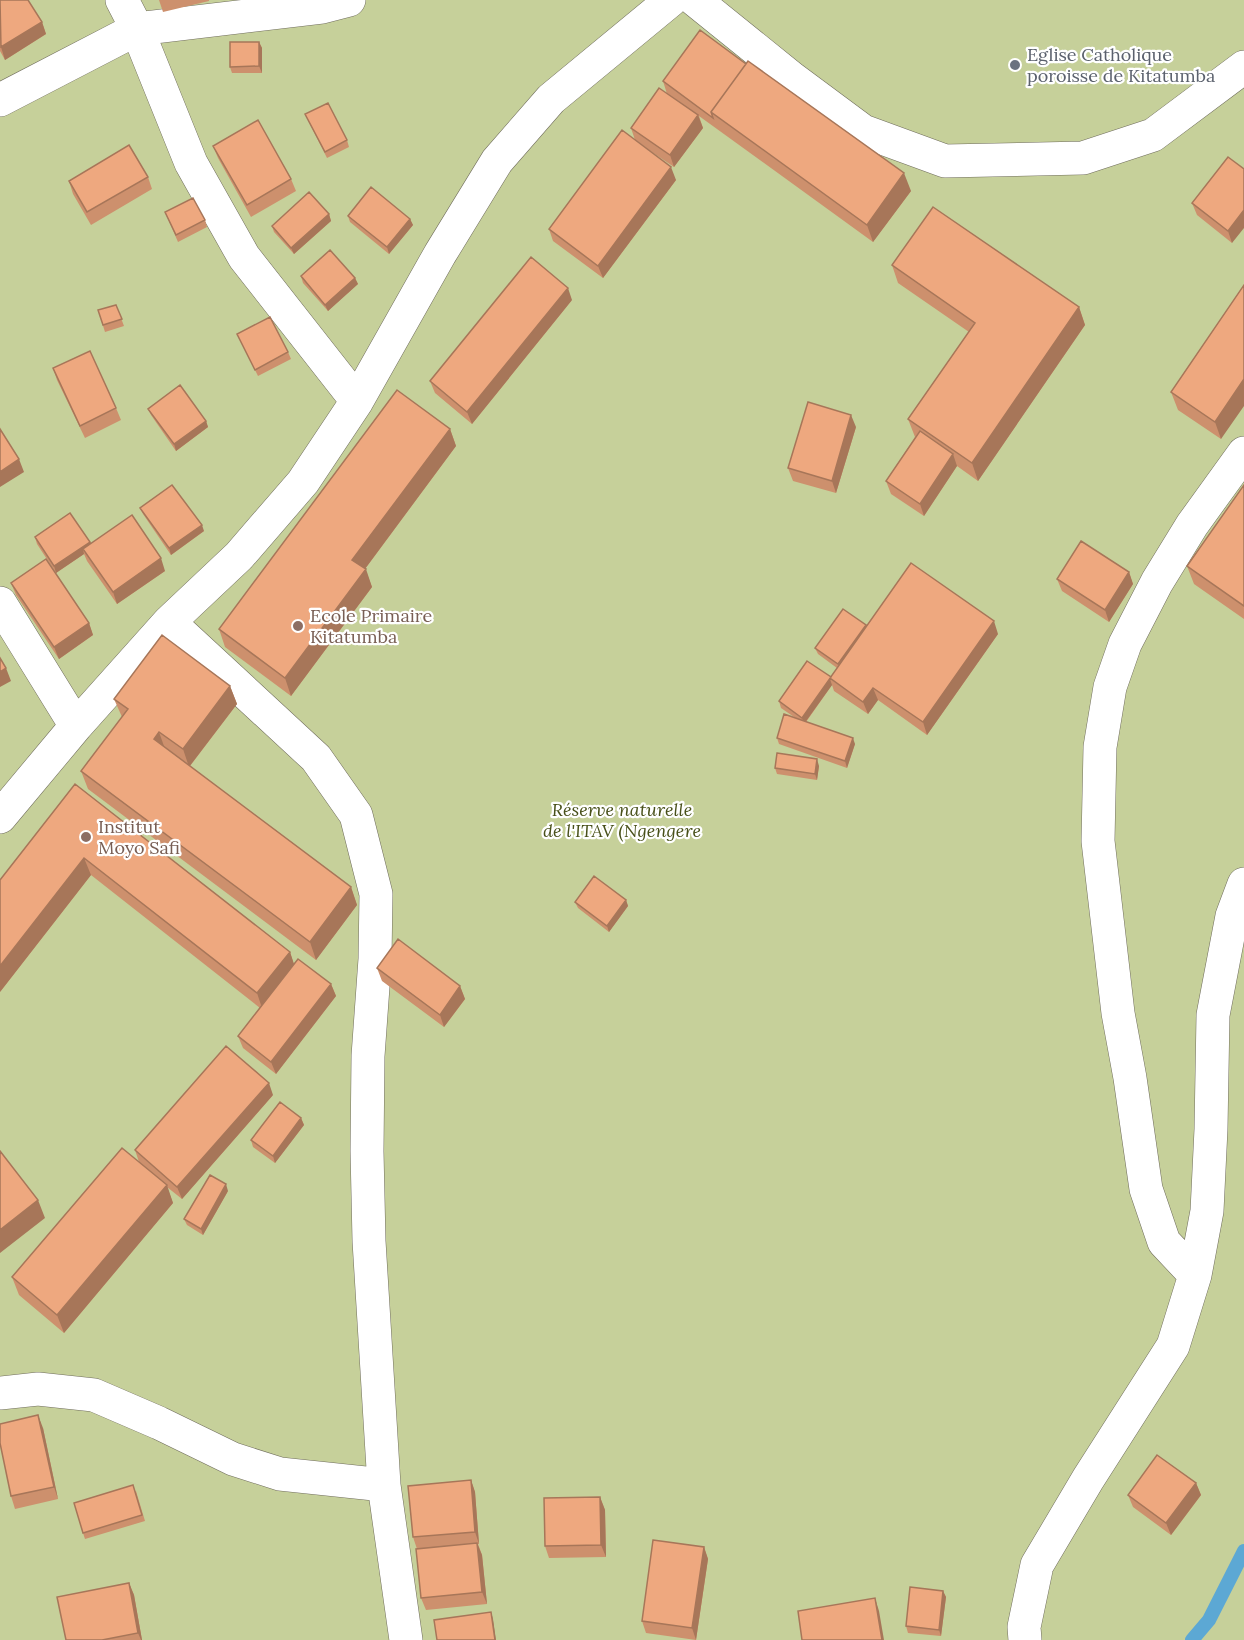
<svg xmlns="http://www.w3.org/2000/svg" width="1244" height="1640" font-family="Lora,serif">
  <rect width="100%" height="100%" fill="#f8f4e2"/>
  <path fill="#c6d09a" d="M0,0H1244V1640H0Z"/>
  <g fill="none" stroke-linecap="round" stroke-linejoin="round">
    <path stroke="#5ca8d4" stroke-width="14" d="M1192,1640L1209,1620L1244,1551"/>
    <g stroke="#706d5d" stroke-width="34">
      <path id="street" d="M122,0L137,29L191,163L244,257L357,401
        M695,0L793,79L863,131L945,161L1083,158L1153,135L1244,67
        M0,100L137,29L322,7L349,0
        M0,603L76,726
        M169,622L316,758L356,815L376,894L375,959L368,1056L367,1151L369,1241L384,1485L406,1640
        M0,817L76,726L169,622L239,556L303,482L357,401L440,254L497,161L551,99L671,0
        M1195,1275L1164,1242L1146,1189L1130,1078L1118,1013L1098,841L1100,747L1110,687L1125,644L1157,582L1192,525L1244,453
        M0,1393L38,1389L94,1395L159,1423L233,1459L280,1474L384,1485
        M1025,1640L1024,1627L1037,1565L1088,1479L1173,1346L1195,1275L1207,1211L1211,1129L1213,1015L1232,916L1244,884"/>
    </g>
    <use href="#street" stroke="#fff" stroke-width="33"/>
  </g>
  <path fill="#cd906d" d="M0,0L42,22L46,34L5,60L0,51Z
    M159,0H209V1L163,12Z
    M259,42L262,48V73H232L230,67Z
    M663,81L911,191L873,242L699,116L703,128L674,167L637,142L676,180L603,278L553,241L549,229L635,140L631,128L667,94Z
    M305,114L347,140L349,147L327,158Z
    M213,146L291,179L296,191L251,217L218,158Z
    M1244,169L1232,243L1197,215L1192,203Z
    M148,177L152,189L91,225L73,194L69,181Z
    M165,212L205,220L207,227L178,242Z
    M329,214L331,221L294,254L274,232L272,226Z
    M348,216L410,219L413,225L389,254L350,222Z
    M892,265L1079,307L1085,325L978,481L957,466L924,516L891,494L886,481L915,437L908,419L969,332L898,283Z
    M301,276L355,278L358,284L328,311L303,283Z
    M1244,285L1221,439L1178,410L1171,392Z
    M572,300L472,424L435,393L430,381Z
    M116,305L124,326L105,332L98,310Z
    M237,334L288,352L291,359L258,376Z
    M53,368L116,408L121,420L85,438L57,380Z
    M148,409L206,421L208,427L176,451L151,415Z
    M856,427L836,493L793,481L788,468Z
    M450,429L456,446L365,569L372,587L291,696L225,647L219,629Z
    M1244,485V619L1194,584L1187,566Z
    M140,508L204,531L171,555L143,514Z
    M35,537L90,542L91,543L165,571L117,604L87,561L84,554L56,573L37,544Z
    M1129,572L1133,584L1109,622L1062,591L1057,579Z
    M11,583L89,623L93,635L59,659L16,595Z
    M866,625V627L998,634L927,735L878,700L868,714L834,691L832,685L806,722L855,744L847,768L779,744L777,738L797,719L781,708L779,701L831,677L837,668L818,654L815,648Z
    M230,686L237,704L190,766L351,887L357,905L316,960L88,789L81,771L122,717L114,699Z
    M819,766L817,780L777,774L775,768Z
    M75,784L290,952L294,965L331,984L336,996L276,1074L243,1048L238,1036L260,1008L91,875L0,992Z
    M626,900L628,906L609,932L578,908L575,902Z
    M377,968L460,986L465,999L444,1027L382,981Z
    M273,1095L182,1199L167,1187L173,1203L64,1333L19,1295L12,1277L139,1162L135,1150Z
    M301,1118L304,1125L275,1163L253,1147L251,1140Z
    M228,1191L203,1235L187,1225L184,1219Z
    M43,1428L58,1499L15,1509L11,1496Z
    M471,1480L475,1492L479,1544H478L482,1555L487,1604L426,1610L421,1598L417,1549L413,1537Z
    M1196,1483L1201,1495L1171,1535L1133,1507L1128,1495Z
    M136,1491L145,1521L85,1539L83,1533Z
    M600,1497L605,1510L606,1557L549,1558L545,1546Z
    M704,1547L708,1559L696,1640L646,1633L642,1621Z
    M129,1583L134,1595L142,1640H66Z
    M943,1591L946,1597L941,1636L908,1633L906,1626Z"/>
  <path fill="#a77659" d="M42,22L46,34L5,60L1,47Z
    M259,42L262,48V73L259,66Z
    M698,115L703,128L674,167L670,155Z
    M671,167L676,180L603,278L598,266Z
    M904,173L911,191L873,242L867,225Z
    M1244,210V228L1232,243L1228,231Z
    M329,214L331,221L294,254L291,248Z
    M410,219L413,225L389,254L387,247Z
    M355,278L358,284L328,311L325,305Z
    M568,288L572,300L472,424L467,412Z
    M1079,307L1085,325L978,481L972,463Z
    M1244,379V406L1221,439L1215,422Z
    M851,415L856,427L836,493L832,481Z
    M206,421L208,427L176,451L174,444Z
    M450,429L456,446L359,577L352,560Z
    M953,454L957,466L924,516L920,504Z
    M19,459L24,472L0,487V472Z
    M202,525L204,531L171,555L169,548Z
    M90,542L92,548L83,549L84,554L56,573L54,566Z
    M161,558L165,571L117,604L113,592Z
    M366,569L372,587L291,696L285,678Z
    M1129,572L1133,584L1109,622L1105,610Z
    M994,621L998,634L927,735L923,722Z
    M89,623L93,635L59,659L54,647Z
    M6,668L11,681L0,687V672Z
    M830,679L832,685L804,724L802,718Z
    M230,686L237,704L189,767L183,749Z
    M873,688L878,700L868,714L863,702Z
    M159,732L165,749L154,739Z
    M853,738L855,744L847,768L845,761Z
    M817,759L819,766L817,780L815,774Z
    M84,858L91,875L0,992V966Z
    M351,887L357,905L316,960L310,942Z
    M626,900L628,906L609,932L607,926Z
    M290,952L296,970L263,1011L257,993Z
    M331,984L336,996L276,1074L271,1062Z
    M460,986L465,999L444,1027L440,1015Z
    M269,1083L273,1095L182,1199L177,1187Z
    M301,1118L304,1125L275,1163L273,1156Z
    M226,1184L228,1191L203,1235L201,1229Z
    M167,1185L173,1203L64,1333L57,1315Z
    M38,1200L45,1218L0,1253V1230Z
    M38,1415L43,1428L58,1499L54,1487Z
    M471,1480L475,1492L479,1544L475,1532Z
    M1196,1483L1201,1495L1171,1535L1166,1523Z
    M600,1497L605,1510L606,1557L601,1545Z
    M477,1543L482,1555L487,1604L482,1592Z
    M704,1547L708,1559L696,1640L692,1628Z
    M129,1583L134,1595L142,1640H141L138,1633Z
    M943,1591L946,1597L941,1636L939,1630Z
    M875,1598L879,1611L884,1640H882Z
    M491,1612L493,1619L496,1640H495Z"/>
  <path fill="#eea87f" stroke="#a77659" stroke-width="1.5" d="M0,0H28L42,22L1,47Z
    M700,30L746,64L711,112L713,118L663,81Z
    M230,42H259V66L230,67Z
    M748,61L904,173L867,225L711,112Z
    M659,88L698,115L670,155L631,128Z
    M328,103L347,140L325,152L305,114Z
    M258,120L291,179L247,205L213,146Z
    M622,130L671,167L598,266L549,229Z
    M129,145L148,177L87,212L69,181Z
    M1228,157L1244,169V210L1228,231L1192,203Z
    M371,187L410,219L387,247L348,216Z
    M309,192L329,214L291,248L272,226Z
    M193,198L205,220L176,235L165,212Z
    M933,207L1079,307L972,463L908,419L975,323L892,265Z
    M330,250L355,278L325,305L301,276Z
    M531,257L568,288L467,412L430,381Z
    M1244,285V379L1215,422L1171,392Z
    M116,305L122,319L103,325L98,310Z
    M270,317L288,352L255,370L237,334Z
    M90,351L116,408L80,426L53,368Z
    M180,385L206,421L174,444L148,409Z
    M397,390L450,429L352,560L366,569L285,678L219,629Z
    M808,402L851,415L832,481L788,468Z
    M0,429L19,459L0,472Z
    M920,431L953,454L920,504L886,481Z
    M172,485L202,525L169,548L140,508Z
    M1244,485V606L1187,566Z
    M70,513L90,542L54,566L35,537Z
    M132,515L161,558L113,592L83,549Z
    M1081,541L1129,572L1105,610L1057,579Z
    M46,559L89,623L54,647L11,583Z
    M911,563L994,621L923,722L873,688L863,702L830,678Z
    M843,609L866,625L838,664L815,648Z
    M162,635L230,686L183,749L159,732L154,739L351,887L310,942L81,771L128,709L114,699Z
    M0,658L6,668L0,672Z
    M807,661L831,677L802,718L779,701Z
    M784,714L853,738L845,761L777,738Z
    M777,753L817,759L815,774L775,768Z
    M75,784L290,952L257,993L84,858L0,966V880Z
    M594,876L626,900L607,926L575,902Z
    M398,939L460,986L440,1015L377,968Z
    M298,959L331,984L271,1062L238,1036Z
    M226,1046L269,1083L177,1187L135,1150Z
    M280,1102L301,1118L273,1156L251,1140Z
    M122,1148L167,1185L57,1315L12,1277Z
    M0,1151L38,1200L0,1230Z
    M210,1175L226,1184L201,1229L184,1219Z
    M38,1415L54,1487L11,1496L0,1443V1424Z
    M1157,1455L1196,1483L1166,1523L1128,1495Z
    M471,1480L475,1532L413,1537L408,1486Z
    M133,1485L142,1515L83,1533L74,1503Z
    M600,1497L601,1545L545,1546L544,1498Z
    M653,1540L704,1547L692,1628L642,1621Z
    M477,1543L482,1592L421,1598L416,1549Z
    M129,1583L138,1633L102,1640H66L57,1597Z
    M910,1587L943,1591L939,1630L906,1626Z
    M875,1598L882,1640H802L798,1611Z
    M491,1612L495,1640H437L434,1620Z"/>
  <circle fill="#6b7280" stroke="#fff" stroke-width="2" cx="1015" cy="65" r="6"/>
  <g fill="#8d6e63" stroke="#fff" stroke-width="2">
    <circle cx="298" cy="626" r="6"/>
    <circle cx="86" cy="837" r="6"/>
  </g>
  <g text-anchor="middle" stroke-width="4.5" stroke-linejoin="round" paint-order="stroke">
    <g font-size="18" fill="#5b616d" stroke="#fff" text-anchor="start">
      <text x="1027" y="61">Eglise Catholique<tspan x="1027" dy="21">poroisse de Kitatumba</tspan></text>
    </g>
    <g font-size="18" fill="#785e54" stroke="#fff" text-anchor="start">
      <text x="310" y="622">Ecole Primaire<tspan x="310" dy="21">Kitatumba</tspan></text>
      <text x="98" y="833">Institut<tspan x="98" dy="21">Moyo Safi</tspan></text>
    </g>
    <g font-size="18" font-style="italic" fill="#485019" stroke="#fff">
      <text x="622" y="816">Réserve naturelle<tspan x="622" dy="21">de l'ITAV (Ngengere</tspan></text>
    </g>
  </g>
</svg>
